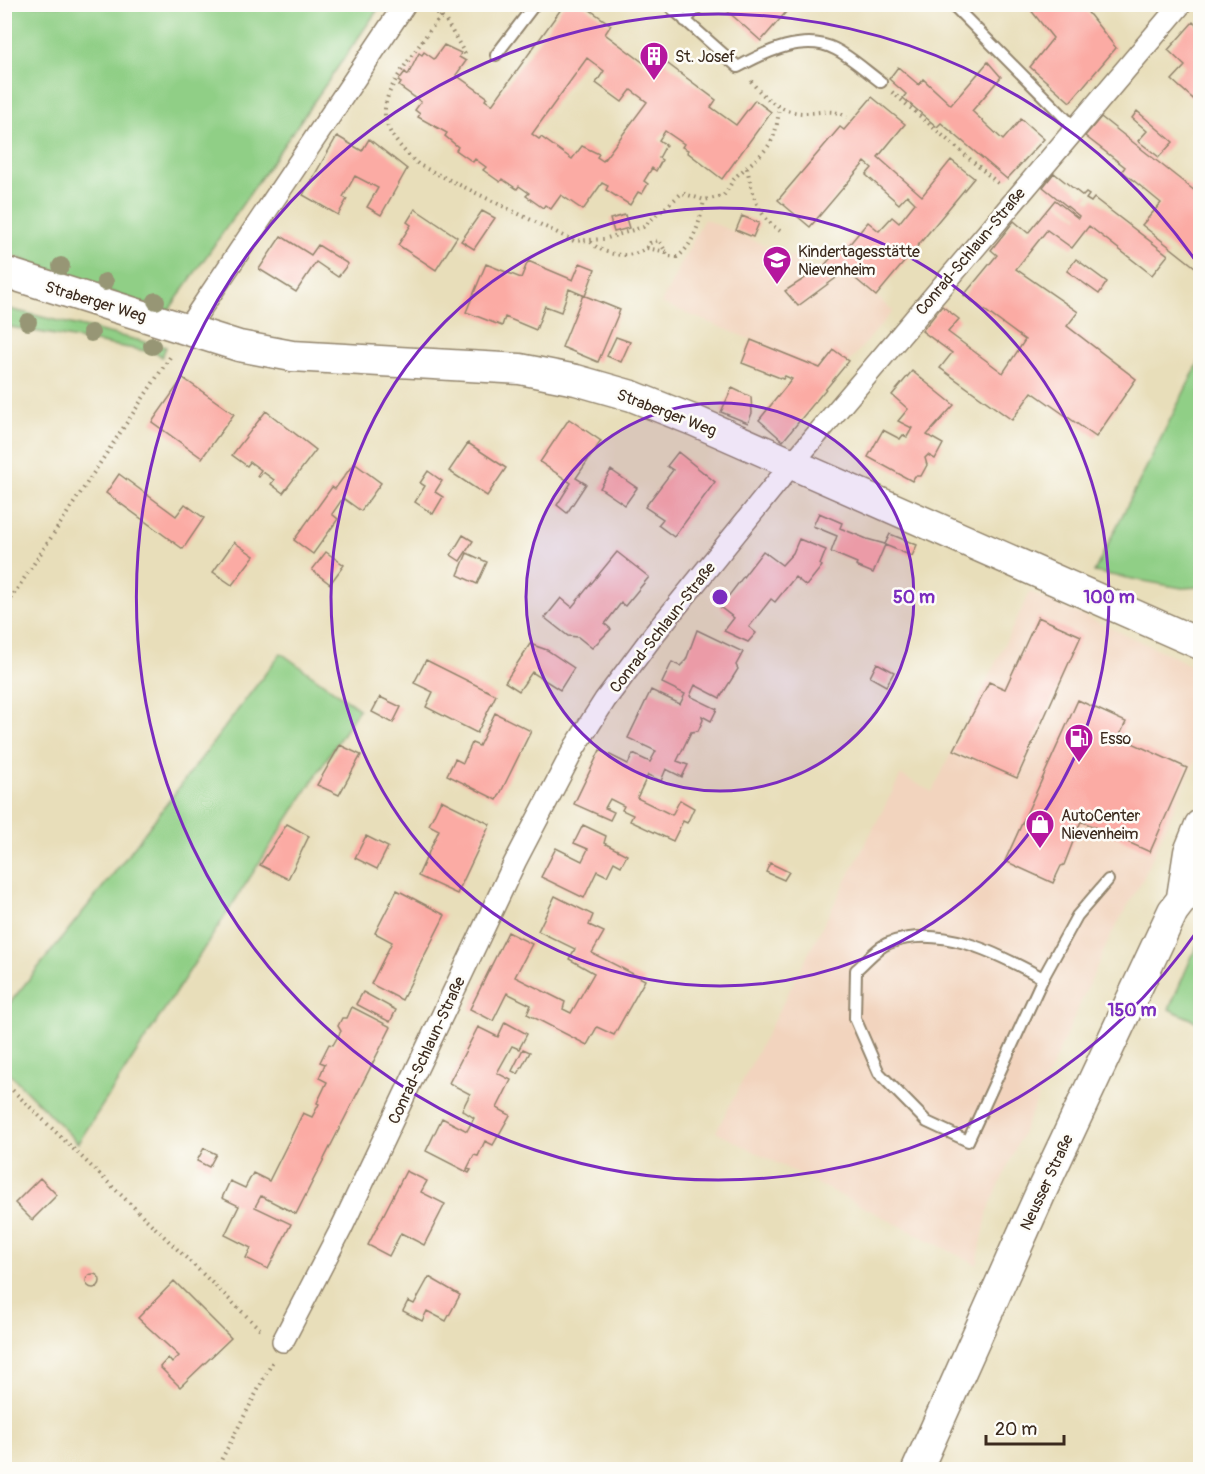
<svg xmlns="http://www.w3.org/2000/svg" width="1205" height="1474" font-family="Pangolin,sans-serif">
  <rect width="100%" height="100%" fill="#fdfcf7"/>
  <filter id="ink" filterUnits="userSpaceOnUse"><feTurbulence type="fractalNoise" baseFrequency=".0167" numOctaves="2"/><feDisplacementMap in="SourceGraphic" scale="12" xChannelSelector="R" yChannelSelector="G"/><feConvolveMatrix kernelMatrix="1 2 1 2 8 2 1 2 1" color-interpolation-filters="sRGB"/></filter>
  <filter id="wash" filterUnits="userSpaceOnUse"><feTurbulence type="fractalNoise" baseFrequency=".008" numOctaves="4" result="noise"/><feDisplacementMap in="SourceGraphic" scale="24" xChannelSelector="R" yChannelSelector="G"/><feGaussianBlur stdDeviation="1.35" result="paint"/><feColorMatrix in="noise" values="0 0 0 0 0 0 0 0 0 0 0 0 0 0 0 0 0 1.4 0 .05"/><feComposite in="paint" operator="in"/></filter>
  <g filter="url(#wash)">
    <rect width="100%" height="100%" fill="#e8deba"/>
    <path fill="#f2d4be" d="M892,217L922,242L876,296L893,311L838,375L661,303L704,219L799,260L810,275L824,266L839,248L844,252L868,222L879,231Z
      M1030,592L1173,656L1198,670L1200,673V750L1143,879L1111,935L988,1210L977,1265L716,1132L901,775L932,792Z"/>
    <path fill="#90cf86" stroke="#667c52" stroke-width="1.5" d="M5,5H381L169,310L147,305L5,253Z
      M5,308L166,347L162,357L157,353L5,326Z
      M1200,360V587L1182,588L1094,572Z
      M281,653L359,709L78,1143L5,1069V1009L118,868Z
      M1200,938V1023L1169,1009Z"/>
    <g id="blocks">
      <path fill="#fbaba4" fill-rule="evenodd" d="M729,4H793L761,41L725,9Z
        M1026,4H1071L1077,11L1082,5L1116,48L1070,102L1030,67L1053,38Z
        M564,5H583L611,25L605,34L656,72L664,61L716,100L711,107L736,125L755,100L771,112L722,179L687,152L688,150L682,147L684,144L665,131L659,140L666,145L659,158L662,160L656,171L652,168L644,181L648,184L642,194L638,192L630,205L606,190L608,186L602,183L583,210L561,195L551,209L545,205L543,208L526,196L529,193L519,186L517,189L502,179L500,182L483,170L486,167L475,159L473,162L456,150L458,147L445,136L447,133L418,117L420,114L415,110L421,102L399,86L401,83L398,81L405,72L408,75L419,53L422,55L424,52L434,59L444,45L461,53L459,57L466,61L456,75L487,97L485,100L492,105ZM587,58L604,71L596,83L622,102L631,90L647,102L603,161L597,157L599,154L582,146L572,159L541,137L539,139L532,134Z
        M1193,22L1200,29V48L1197,51L1200,54V105L1172,80L1185,66L1168,50Z
        M988,62L1001,77L972,111L1003,140L1021,119L1044,139L1007,179L941,123L937,127L903,98L906,94L889,79L898,67L919,85L923,79L951,105Z
        M872,97L905,124L878,157L922,196L951,160L974,178L876,296L844,269L836,278L798,306L785,291L824,266L839,248L843,252L868,222L879,231L892,217L899,223L915,203L907,195L899,204L866,175L872,168L865,162L810,227L778,200L840,127L844,130Z
        M1137,111L1173,142L1159,157L1138,141L1147,131L1132,118Z
        M1101,117L1200,195V271L1142,225L1161,203L1122,171L1125,167L1085,136Z
        M337,136L362,151L369,139L407,169L381,215L367,207L378,188L355,176L343,197L347,199L338,215L303,195Z
        M1054,173L1083,196L1086,193L1089,195L1086,199L1091,202L1094,198L1168,255L1152,275L1089,226L1072,248L1047,230L1016,269L1078,312L1067,326L1136,379L1096,437L1032,392L1012,420L940,368L952,353L922,331L942,306L959,319L948,332L1003,373L1025,340L964,295L997,255L991,250L1014,221L1028,233L1055,200L1078,218L1079,216L1043,187Z
        M415,209L457,237L436,270L398,245L411,225L407,222Z
        M482,211L495,218L474,249L461,241Z
        M625,215L629,228L614,232L610,219Z
        M742,216L759,223L753,237L736,230Z
        M281,236L311,255L318,245L348,264L338,277L316,262L296,292L259,269Z
        M1076,259L1107,282L1099,294L1067,271Z
        M528,261L573,280L580,263L595,269L585,296L569,289L561,312L545,306L536,330L505,317L502,326L466,312L486,264L521,278Z
        M583,295L620,310L598,362L562,347Z
        M616,337L630,342L621,362L607,356Z
        M751,340L820,368L834,350L849,361L783,441L759,420L792,379L785,376L783,379L742,363Z
        M912,371L954,405L927,435L943,444L935,459L928,455L925,458L927,465L921,476H915L912,481L868,457L883,430L900,439L903,435L907,437L912,428L898,421L908,409L892,395Z
        M183,378L234,414L202,458L152,422Z
        M732,388L751,397L752,413L748,423L721,412Z
        M266,411L316,450L283,493L271,484L274,480L263,472L259,477L257,476L261,470L250,462L247,466L232,455Z
        M569,419L601,441L576,478L586,484L567,513L557,505L571,483L540,462Z
        M468,443L506,468L487,496L449,471Z
        M678,452L715,482L674,537L658,525L663,519L645,507L673,470L667,466Z
        M354,463L381,483L361,511L343,498L332,514L338,519L313,554L294,540L332,487L335,489Z
        M611,470L637,488L625,505L600,488Z
        M428,471L442,481L435,492L443,497L433,514L415,502L425,486L420,483Z
        M119,474L176,516L185,504L204,518L183,549L106,493Z
        M819,513L842,523L840,528L867,539L885,544L890,534L917,545L912,556L885,545L873,573L856,566L857,563L831,552L837,536L813,526Z
        M463,535L473,541L460,561L451,555Z
        M799,539L826,550L820,565L822,566L806,586L795,577L775,602L771,599L749,627L756,633L748,642L724,631L734,618L720,607L763,551L782,565L793,553Z
        M234,542L254,556L232,585L213,572Z
        M326,552L344,565L330,584L312,570Z
        M617,552L649,577L625,606L621,603L605,624L611,629L592,648L578,637L568,636L545,618L561,598L572,607Z
        M467,553L487,562L477,584L458,575Z
        M1038,617L1081,636L1017,778L954,750L989,682L1005,689Z
        M697,630L743,652L736,665L738,669L720,698L695,685L690,696L717,709L711,721L702,716L703,720L698,731L691,732L677,761L688,765L682,777L666,769L661,781L648,775L637,798L672,815L680,800L694,808L687,823L683,821L673,841L630,821L633,815L622,810L624,806L610,799L605,808L614,812L610,820L574,804L600,750L628,764L633,754L650,762L656,751L628,738L651,690L680,704L685,694L662,683L672,662L680,666L686,660Z
        M530,644L547,650L574,668L560,690L532,672L519,691L505,682Z
        M426,660L496,695L477,733L426,707L433,692L414,683Z
        M877,663L894,672L886,686L870,677Z
        M380,697L401,707L393,723L372,712Z
        M1078,700L1126,722L1119,737L1187,768L1150,852L1081,821L1064,865L1061,866L1053,883L1005,861Z
        M495,713L531,731L497,800L447,775L455,759L463,763L472,743L479,746Z
        M340,745L361,755L339,795L317,785Z
        M441,800L490,824L457,894L418,876L439,830L429,825Z
        M287,824L309,836L288,879L260,865Z
        M583,825L606,836L604,843L627,855L621,866L614,862L607,876L597,871L584,898L541,877L556,848L582,861L588,849L574,843Z
        M366,836L388,847L377,869L355,858Z
        M770,863L789,872L784,880L766,872Z
        M397,890L445,915L402,1000L371,984L392,942L375,933Z
        M555,896L593,915L589,925L604,932L592,953L645,980L614,1035L597,1027L587,1045L527,1014L531,1005L507,993L493,1021L470,1009L508,932L532,944L515,977L565,1002L563,1009L571,1013L594,973L569,959L575,949L538,931Z
        M363,992L396,1010L390,1022L356,1004Z
        M352,1007L391,1027L296,1214L261,1196L255,1207L291,1224L268,1269L246,1258L251,1248L225,1235L239,1206L222,1198L230,1181L245,1188L253,1173L269,1181L303,1113L312,1117L319,1104L317,1103L327,1082L319,1078L325,1064L320,1062L329,1044L333,1045L341,1031L338,1026L342,1018H347Z
        M505,1022L527,1034L519,1049L512,1046L497,1073L511,1080L497,1108L510,1115L493,1145L485,1141L478,1156L474,1155L467,1169L471,1170L469,1173L426,1151L442,1118L467,1131L474,1118L462,1110L470,1094L449,1083L478,1027L498,1037Z
        M523,1049L530,1052L518,1074L512,1071Z
        M204,1148L216,1154L209,1167L197,1161Z
        M406,1171L427,1181L421,1192L445,1204L424,1245L401,1233L389,1256L368,1245Z
        M40,1178L57,1195L32,1220L15,1203Z
        M86 1281a7 7 0 1 1 14 0a7 7 0 1 1-14 0Z
        M429,1277L460,1295L446,1321L427,1311L422,1321L403,1311L408,1301L414,1304Z
        M174,1281L231,1338L180,1387L160,1367L168,1358L172,1363L179,1356L138,1318Z"/>
    </g>
  </g>
  <g filter="url(#ink)">
    <use href="#blocks" fill-opacity="0" stroke="#92846c" stroke-width="1.5"/>
    <g fill="none" stroke-linecap="round" stroke-linejoin="round">
      <g stroke="#92846c" stroke-width="14">
        <path id="lane" d="M667,4L738,67C765,52 805,33 835,49C851,57 866,71 881,82
          M952,4L1075,128
          M685,21L700,4
          M496,55L535,4
          M1043,978C997,954 941,923 889,943C877,947 866,962 856,970L855,1018L879,1073L927,1122L968,1141L1043,978L1077,916L1108,880"/>
      </g>
      <g stroke="#92846c" stroke-width="24">
        <path id="street" d="M187,329L405,4
          M283,1341L341,1229L515,862L575,747L605,700L655,633L791,465L1181,4"/>
      </g>
      <g stroke="#92846c" stroke-width="33">
        <path id="secondary" d="M4,272L239,346L292,356L520,369L576,380L632,396L695,421L1200,644
          M1182,897L1189,852L1200,825
          M917,1470L1042,1190L1173,911L1200,876"/>
      </g>
      <path stroke="#92846c" stroke-width="4" stroke-dasharray="1.5 4.5" stroke-linecap="butt" d="M454,4C437,18 426,36 413,54C379,102 370,121 419,165L574,241L604,239L643,227L682,193L704,200L723,196C729,189 732,179 740,173C767,149 776,146 779,107
        M428,6L446,21L467,57
        M751,81C763,98 784,114 806,113C821,113 833,108 847,117
        M892,92L1000,185
        M747,168C753,195 756,214 780,231
        M591,242C604,257 639,261 650,243L659,240L668,256L677,257C694,246 701,218 704,200
        M647,248L667,252
        M4,609L172,354
        M1194,799L1200,783
        M4,1082L262,1331
        M216,1470L273,1361"/>
      <use href="#lane" stroke="#fff" stroke-width="10"/>
      <use href="#street" stroke="#fff" stroke-width="21"/>
      <use href="#secondary" stroke="#fff" stroke-width="30"/>
    </g>
    <g fill="#979675">
      <circle cx="61" cy="266" r="9"/>
      <circle cx="105" cy="282" r="9"/>
      <circle cx="156" cy="301" r="9"/>
      <circle cx="28" cy="322" r="9"/>
      <circle cx="91" cy="333" r="9"/>
      <circle cx="152" cy="346" r="9"/>
    </g>
  </g>
  <circle cx="720" cy="597" r="194" fill="#7b2cbf" fill-opacity=".12"/>
  <g fill="none" stroke="#7b2cbf" stroke-width="3">
    <circle cx="720" cy="597" r="194"/>
    <circle cx="720" cy="597" r="389"/>
    <path d="M1200 927A583 583 0 1 1 1200 267"/>
  </g>
  <defs>
    <g id="building-pin" transform="scale(1.5)"><path d="M0 17L-7.5 6A9.5 9.5 0 1 1 7.5 6Z" fill="#b5179e" stroke="#fdfcf7"/><path d="M-4-6H4V6H1V3H-1V6H-4ZM-2.5-4.3h1.7v1.8h-1.7ZM.8-4.3h1.7v1.8H.8ZM-2.5-1h1.7V.8h-1.7ZM.8-1h1.7V.8H.8Z" fill="#fff"/></g>
    <g id="school-pin" transform="scale(1.5)"><path d="M0 17L-7.5 6A9.5 9.5 0 1 1 7.5 6Z" fill="#b5179e" stroke="#fdfcf7"/><path d="M0-5L7-2L0 1L-7-2ZM-4 1L0 2.5L4 1V4Q0 6-4 4Z" fill="#fff"/></g>
    <g id="fuel-pin" transform="scale(1.5)"><path d="M0 17L-7.5 6A9.5 9.5 0 1 1 7.5 6Z" fill="#b5179e" stroke="#fdfcf7"/><path d="M-5.5-6h7V0h2V4h1.3V-2.5L3-4.5l.8-.8L6-3V5H2.5V1h-1V6h-7ZM-4.2-4.7v3.2H.2V-4.7Z" fill="#fff"/></g>
    <g id="shop-pin" transform="scale(1.5)"><path d="M0 17L-7.5 6A9.5 9.5 0 1 1 7.5 6Z" fill="#b5179e" stroke="#fdfcf7"/><path d="M-5-2.5h2.3a2.7 3.5 0 0 1 5.4 0H5L5.5 6h-11ZM-1.5-2.5h3a1.5 2.3 0 0 0-3 0Z" fill="#fff"/></g>
  </defs>
  <g fill-rule="evenodd">
    <use href="#building-pin" x="654" y="56"/>
    <use href="#school-pin" x="777" y="260"/>
    <use href="#fuel-pin" x="1079" y="738"/>
    <use href="#shop-pin" x="1040" y="824"/>
  </g>
  <g text-anchor="middle" stroke-width="5" stroke-linejoin="round" paint-order="stroke">
    <g font-size="16" fill="#3b2a1e" stroke="#fdfcf7" text-anchor="start">
      <text x="675" y="62">St. Josef</text>
      <text x="798" y="257">Kindertagesstätte<tspan x="798" dy="18">Nievenheim</tspan></text>
      <text x="1100" y="744">Esso</text>
      <text x="1061" y="821">AutoCenter<tspan x="1061" dy="18">Nievenheim</tspan></text>
    </g>
    <g font-size="16" fill="#3b2a1e" stroke="#fdfcf7">
      <text transform="translate(970 251) rotate(-50)" y="6">Conrad-Schlaun-Straße</text>
      <text transform="translate(96 301) rotate(17)" y="6">Straberger Weg</text>
      <text transform="translate(667 412) rotate(21)" y="6">Straberger Weg</text>
      <text transform="translate(662 627) rotate(-52)" y="6">Conrad-Schlaun-Straße</text>
      <text transform="translate(426 1050) rotate(-65)" y="6">Conrad-Schlaun-Straße</text>
      <text transform="translate(1046 1182) rotate(-65)" y="6">Neusser Straße</text>
    </g>
  </g>
  <circle cx="720" cy="597" r="9" fill="#7b2cbf" stroke="#fdfcf7" stroke-width="3"/>
  <g font-size="18" text-anchor="middle" font-weight="bold" fill="#7b2cbf" stroke="#fdfcf7" stroke-width="5" stroke-linejoin="round" paint-order="stroke">
    <text x="914" y="603">50 m</text>
    <text x="1109" y="603">100 m</text>
    <text x="1132" y="1016">150 m</text>
  </g>
  <rect width="1205" height="1474" fill="none" stroke="#fdfcf7" stroke-width="24"/>
  <path d="M986 1435v9h78v-9" fill="none" stroke="#3b2a1e" stroke-width="3"/>
  <text x="995" y="1435" font-size="18" fill="#3b2a1e" stroke="#fdfcf7" stroke-width="4.5" paint-order="stroke">20 m</text>
</svg>
